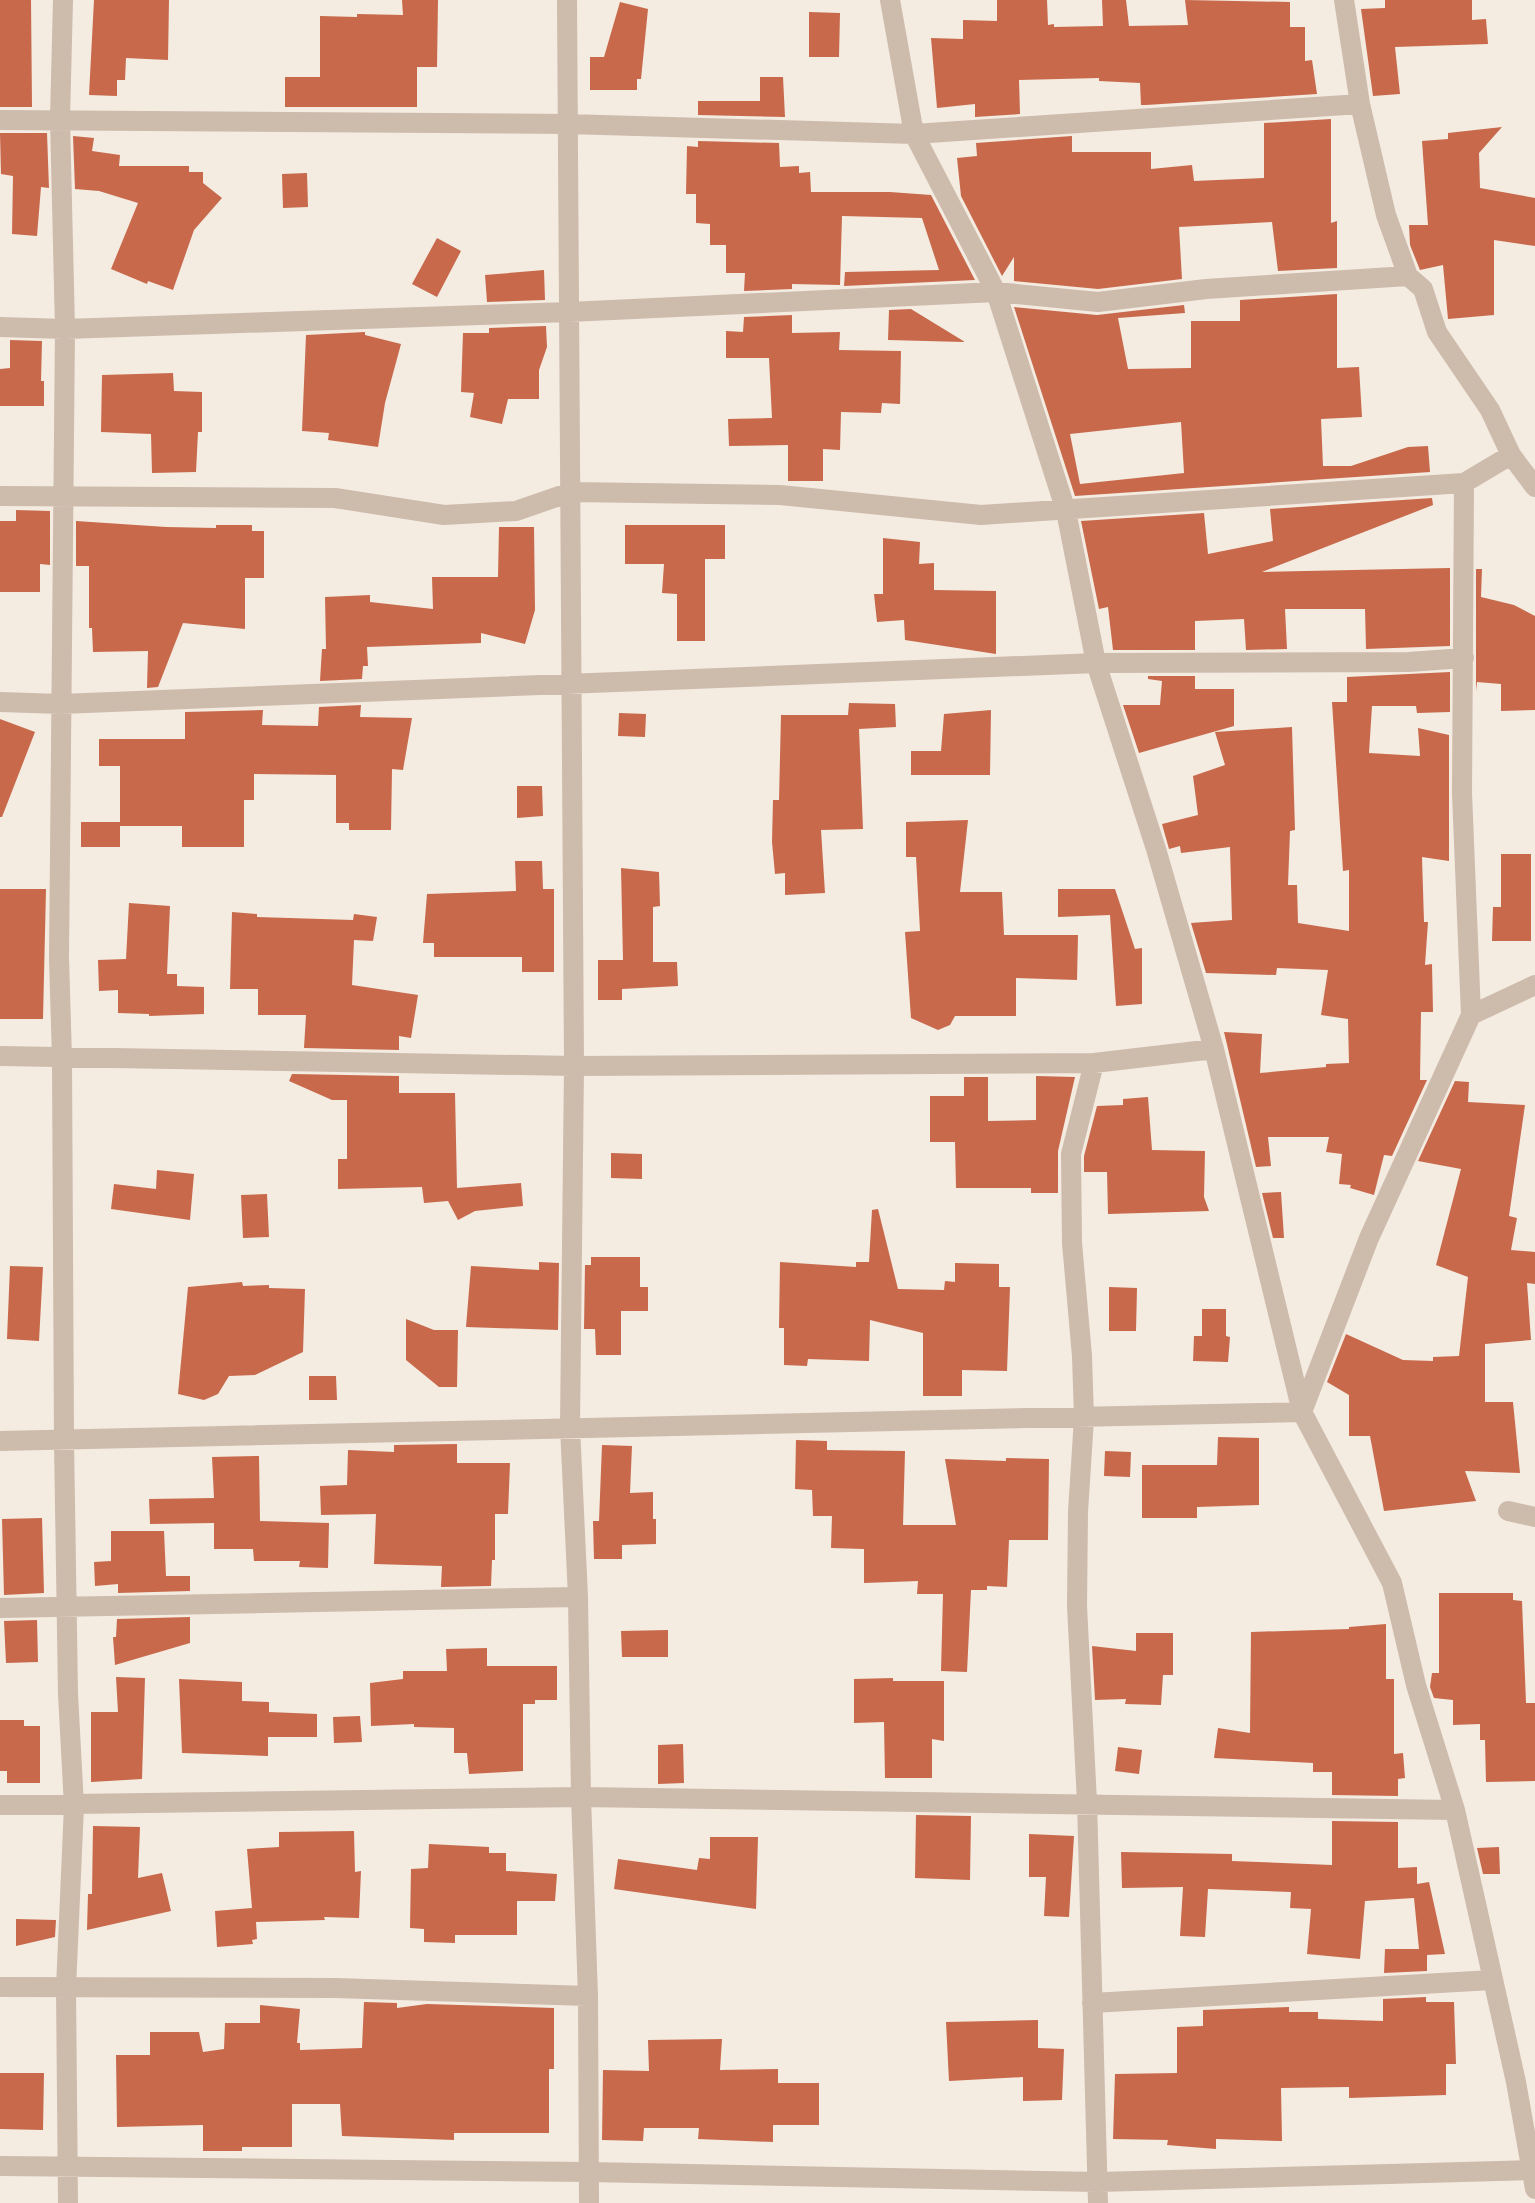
<svg xmlns="http://www.w3.org/2000/svg" width="1535" height="2203" font-family="Lato,sans-serif">
  <rect width="100%" height="100%" fill="#f4ebe1"/>
  <path fill="#c8694b" fill-rule="evenodd" d="M0,0H31L32,107H0Z
    M94,0H169L168,60L126,58L125,80H117V96L89,95Z
    M402,0H438L437,67H417V107H285V77H320V16L357,17V14L403,15Z
    M997,0H1047L1048,25L1054,24V27L1103,26L1102,0H1126L1129,26L1188,25L1185,0L1290,2V27H1305V61L1312,60L1317,94L1146,105H1141L1140,83L1099,81V78L1019,80L1020,114L975,117V104L937,108L931,38L963,39V20L997,21Z
    M1385,0H1472V20L1486,19L1488,44L1395,47L1400,94L1373,96L1361,9L1385,8Z
    M620,2L648,9L641,79H637V90H590V57H604Z
    M809,12L840,13L839,57H809Z
    M760,77H783L785,117L698,115V101H760Z
    M1331,119V223L1337,221V268L1278,271L1272,222L1179,227L1182,279L1098,289L1014,281V257L1002,276L961,196L957,158L977,156L976,143L1072,136V152H1151V169L1192,165L1194,181L1264,178V123Z
    M1502,127L1479,153L1480,188L1535,198V246L1494,240V315L1448,319L1443,265L1420,270L1410,245L1409,225H1428L1422,141L1448,139V133Z
    M0,133H47L49,188L41,187L37,236L12,234L13,176L1,174Z
    M73,136L94,138L92,151L120,155L119,166H189V172H203V183L222,198L194,230L173,290L148,281L147,284L111,269L138,203L99,191L75,189Z
    M698,141L779,143L780,167L799,166V173L810,172L811,192H890L931,195L975,280L844,286L845,272L939,270L922,218L842,216L840,285L792,284V289L744,291L745,273H726V245H710V224L696,223V194H686L687,146L698,147Z
    M307,173L308,207L283,208L282,174Z
    M437,238L461,251L437,297L412,284Z
    M544,270L545,300L487,302L485,275Z
    M1337,294V368L1359,367L1362,417L1321,419L1323,466H1351L1408,447L1428,446L1430,472L1075,496L1014,307L1097,315L1184,305L1185,313L1118,318L1128,369L1191,368V321H1240V300ZM1181,422L1184,473L1080,484L1070,434Z
    M911,309L965,342L888,340L889,310Z
    M792,315V333L840,332L839,350L901,351L900,404L882,403L881,413L841,412L840,450L823,449V481H788V445L729,446L728,419L772,418L769,358H726V331L743,332L744,317Z
    M546,326L547,347L539,370V399H508L502,424L470,417L474,393L461,392L463,333H489V328Z
    M365,332V335L401,344L385,403L378,447L328,440L329,433L302,431L306,335Z
    M10,340L42,341L41,381H44V406H0V369L10,368Z
    M173,373L174,391L202,392V432H198L196,472L152,473L151,434L101,432L102,375Z
    M1432,498L1433,505L1262,572L1450,568V646L1366,649L1365,609H1285L1287,649L1246,650L1244,619L1195,621V650H1113L1108,607L1099,609L1081,521L1204,513L1208,554L1273,541L1270,509Z
    M16,510L50,511V565L40,564V592H0V521H16Z
    M76,521L166,527L216,528V525H252V531H264V578H245V629L183,623L158,687L147,688L148,651L93,652L92,628H89V566H76Z
    M625,525H725V559H705V641H677V594L662,593L664,564H625Z
    M499,527H534L535,610L525,644L481,633V643L367,647L368,666H363L362,679L320,681L322,649H326L325,597L370,595V602L433,609L432,577H498Z
    M883,538L920,542L919,564L934,563V590L996,591V654L905,640L904,620L877,622L874,594H883Z
    M1476,569H1482L1481,597L1514,605L1535,616V710L1501,711V684L1477,682L1476,691Z
    M1450,672V712L1417,713L1416,706H1372L1369,753L1420,756L1418,728L1449,735V861L1422,857L1424,922H1428L1425,965L1432,964L1433,1012H1421L1420,1080H1427L1392,1156L1384,1155L1374,1195L1350,1188L1351,1185L1339,1184L1342,1154L1326,1152L1329,1137H1268L1271,1166L1256,1167L1224,1032L1262,1034L1260,1073L1326,1067V1064L1349,1063L1348,1019L1321,1015L1328,970L1277,968L1276,975L1206,973L1191,923L1232,920L1230,847L1181,853L1180,846L1169,849L1162,824L1198,815L1193,776L1225,765L1215,732L1292,727L1295,830L1290,831L1288,885H1297L1298,923L1349,931V870L1343,871L1332,702H1347V677Z
    M1148,676H1195V689H1234V726L1139,753L1123,705H1160L1162,681L1148,679Z
    M849,703L895,704L896,727L859,729L863,829L821,830L825,893L785,895V873L775,874L772,842L773,800H779L781,715H848Z
    M361,705L360,717L412,718L403,770L392,769L391,830H349V823H336V775L254,774V800H244V847H182V826H120V847H81V822H120V766H99V739H185V712L263,710L262,725L318,726L319,707Z
    M991,710L990,775H911V751H941L944,714Z
    M619,713L646,714L645,737L618,736Z
    M0,719L35,732L2,817H0Z
    M517,786H542L543,816L517,818Z
    M968,820L960,892H1002L1004,935H1078L1077,980L1016,978V1016H955L950,1025L938,1030L911,1018L905,932L920,931L916,857H906V822Z
    M1501,854H1531V941H1492L1493,907H1501Z
    M515,861H542L543,889H554V972H522V957H434V943H423L427,894L516,891Z
    M621,868L659,872L660,906L653,907V962H677L678,986L622,989V1000H598V960H623Z
    M0,889H46L43,1019H0Z
    M1058,889H1115L1135,949L1142,948V1004L1116,1006L1110,915L1058,917Z
    M129,903L170,906L167,974H177V986L204,987V1014L149,1016V1014L118,1013V990L99,991L98,960L126,959Z
    M232,912L257,914V917L353,920L354,914L377,917L373,941L354,940L352,985L418,995L411,1038L399,1036V1050L304,1048L306,1015H258V989H230Z
    M292,1074L399,1076V1093H455L457,1188L521,1183L523,1206L475,1211L458,1220L448,1201L424,1203L422,1187L338,1189V1159H347V1100H332L289,1081Z
    M1036,1076L1075,1077L1058,1151V1193H1031V1188H956L955,1142H930V1096H964V1077H988V1121L1036,1120Z
    M1455,1081L1469,1082L1468,1102L1525,1105L1509,1216L1517,1218L1511,1250L1535,1252V1284L1527,1283L1531,1340L1485,1344V1402H1513L1520,1473L1465,1471L1476,1501L1384,1511L1370,1436H1349V1395L1327,1382L1346,1334L1403,1360L1433,1361V1357L1459,1356L1468,1277L1436,1265L1461,1169L1418,1161Z
    M1148,1097L1152,1150L1205,1151L1204,1197L1209,1211L1108,1214L1107,1172H1084V1156L1097,1106L1123,1105V1099Z
    M611,1153L642,1154V1179L611,1178Z
    M157,1170L194,1174L190,1220L111,1209L114,1184L156,1189Z
    M1281,1192L1284,1238H1273L1262,1193Z
    M267,1194L269,1237L243,1238L241,1195Z
    M878,1209L898,1289L944,1290L945,1281L955,1282V1263L999,1264V1287H1010L1007,1371L962,1370V1396H923V1333L870,1320L869,1361L808,1359L807,1366L784,1365V1328H779L780,1262L856,1267V1262H869L872,1210Z
    M591,1257H640V1287H648V1311H621V1355H596L595,1329H584L585,1265H591Z
    M539,1262L559,1263L558,1330L466,1327L471,1266L539,1270Z
    M10,1266L43,1267L39,1341L7,1339Z
    M242,1282L243,1286L269,1285V1288L305,1289L303,1352L255,1375L229,1376L218,1394L204,1400L178,1394L188,1287Z
    M1109,1287L1137,1288L1136,1331H1109Z
    M1202,1309H1226V1336L1230,1337L1228,1362L1193,1361L1194,1336H1202Z
    M406,1319L434,1330H458L457,1387H439L406,1360Z
    M309,1376H336L337,1400H309Z
    M1218,1437L1259,1438V1505L1197,1507V1518H1142V1465H1217Z
    M796,1440L827,1441V1450L905,1451L903,1525H956L945,1459L1006,1461V1458L1049,1459L1048,1540H1009L1007,1587L987,1586V1590H971L967,1672L941,1671L943,1594H917L918,1581L864,1583V1549L831,1548L832,1516H813L812,1490L795,1489Z
    M457,1444V1463H510L508,1514H495V1560H492L491,1586L441,1587L442,1566L374,1564L376,1514L321,1515L320,1486L347,1485L348,1450L394,1452V1445Z
    M602,1445L632,1446L630,1493L653,1492V1519H656V1544L622,1545V1559H594L593,1521H599Z
    M1105,1451L1131,1452L1130,1477L1104,1476Z
    M259,1456L260,1521L329,1523L328,1568L299,1567L300,1561H254L253,1549H214V1523L150,1524L149,1499L214,1498L212,1457Z
    M42,1518L44,1593L4,1595L2,1519Z
    M111,1531H164L166,1576H190V1591L118,1593V1584L95,1586L94,1562L111,1561Z
    M1439,1593H1513V1600L1522,1601L1526,1703H1535V1781L1486,1782L1485,1740H1480V1724L1453,1725V1700L1434,1698L1430,1687L1432,1673H1439Z
    M190,1617V1643L115,1665L113,1637H116L117,1619Z
    M37,1620L38,1662L6,1663L4,1621Z
    M1386,1624V1679H1394V1754L1403,1753L1405,1778L1398,1779V1796L1332,1795V1772H1313V1763L1214,1758L1218,1728L1250,1733L1251,1632L1349,1629V1627Z
    M668,1630V1657H622L621,1631Z
    M1136,1633H1173V1675H1163L1161,1705L1125,1704L1126,1699L1095,1700L1092,1646L1136,1651Z
    M487,1648V1666H557V1700H535V1704H523V1771L469,1774L467,1753H454V1728L414,1727V1724L371,1726L370,1683L403,1679V1671H447L446,1649Z
    M116,1677L145,1678L142,1779L91,1782V1712H118Z
    M893,1678V1681H944V1741L932,1739V1778H885L884,1722L854,1723V1679Z
    M179,1679L242,1682V1701L269,1702V1712L317,1714V1737H268V1756L182,1753Z
    M360,1716L362,1742L334,1743L333,1717Z
    M0,1720H24V1726H40V1783H7V1771H0Z
    M683,1744L684,1783L658,1784V1745Z
    M1118,1747L1142,1750L1139,1774L1115,1771Z
    M916,1815L971,1816L970,1880L915,1878Z
    M1332,1821L1398,1822V1868L1417,1867V1884L1429,1882L1445,1954L1427,1955V1971L1384,1973L1385,1949H1419L1414,1898L1365,1901L1360,1959L1307,1954L1311,1909L1290,1908L1291,1892L1208,1889L1205,1937L1180,1936L1183,1887L1122,1888L1121,1852L1232,1854V1861L1332,1865Z
    M93,1826L140,1827L138,1878L162,1873L171,1911L87,1930L88,1894H92Z
    M354,1831L355,1872L361,1871L359,1918L324,1917L325,1920L256,1922L257,1939L252,1940L253,1944L217,1947L215,1911L252,1908L247,1849L279,1847V1832Z
    M1029,1834L1074,1836L1069,1917L1044,1916L1046,1877H1029Z
    M710,1837H758L756,1909L614,1889L618,1859L697,1870L699,1858L710,1859Z
    M429,1844L489,1847V1853H506V1871L557,1874L555,1901H517V1935H455V1943L424,1942V1929L410,1928L411,1869L428,1868Z
    M1499,1847L1500,1874H1483L1477,1848Z
    M16,1919L56,1920L55,1937L16,1946Z
    M1426,1997V2002H1454L1456,2064H1446V2095L1349,2098V2087L1281,2088L1282,2141L1216,2139V2149L1167,2145L1168,2140L1113,2139L1115,2074L1177,2073V2027L1203,2026V2010L1289,2007V2012H1318V2019L1383,2021V1999Z
    M364,2002L397,2003V2008L427,2004L554,2008V2069H549V2133H454V2140L342,2136L340,2104H292V2147H242V2151H203V2125L117,2127L116,2055H150V2032H199L203,2052L224,2049L225,2023H260V2005L300,2009L297,2043H300V2050L362,2048Z
    M1038,2020V2048L1064,2049L1062,2100L1023,2101V2077L949,2081L946,2022Z
    M722,2039L720,2070L778,2069V2083H819V2125H773V2142L698,2139L699,2128H644L643,2141L602,2140L603,2070L649,2071L648,2040Z
    M0,2073H44L43,2130L0,2129Z"/>
  <g fill="none" stroke-linecap="round" stroke-linejoin="round">
    <path stroke="#cdbbac" stroke-width="20" d="M63,0L60,119L65,329L59,958L62,1059L64,1441L68,1694L74,1806L66,1988L68,2203
      M567,0L574,1066L570,1427L578,1597L581,1797L588,1996L589,2203
      M890,0L914,134L996,292L1066,511L1096,663L1156,849L1214,1049L1302,1412L1392,1583L1416,1685L1455,1810L1516,2082L1535,2189
      M1344,0L1360,104L1386,215L1408,276L1423,289L1437,332L1490,410L1511,455L1535,487
      M0,120L568,124L914,134L1360,104
      M0,327L65,329L569,312L996,292L1098,302L1206,289L1408,276
      M1464,483L1462,793L1471,1015L1535,985
      M0,496L335,498L444,515L516,511L571,492L780,495L981,515L1464,483L1511,455
      M0,702L61,704L1096,663L1409,662L1464,658
      M0,1056L574,1066L1094,1063L1214,1049
      M1094,1063L1071,1154L1072,1243L1082,1356L1084,1418L1078,1512L1077,1606L1087,1802L1098,2203
      M0,1441L1302,1412L1369,1238L1471,1015
      M1508,1511L1535,1517
      M0,1608L578,1597
      M0,1805L581,1797L1455,1810
      M0,1987L335,1988L588,1996
      M1092,2003L1492,1980
      M0,2166L589,2172L1098,2182L1532,2170"/>
  </g>
</svg>
